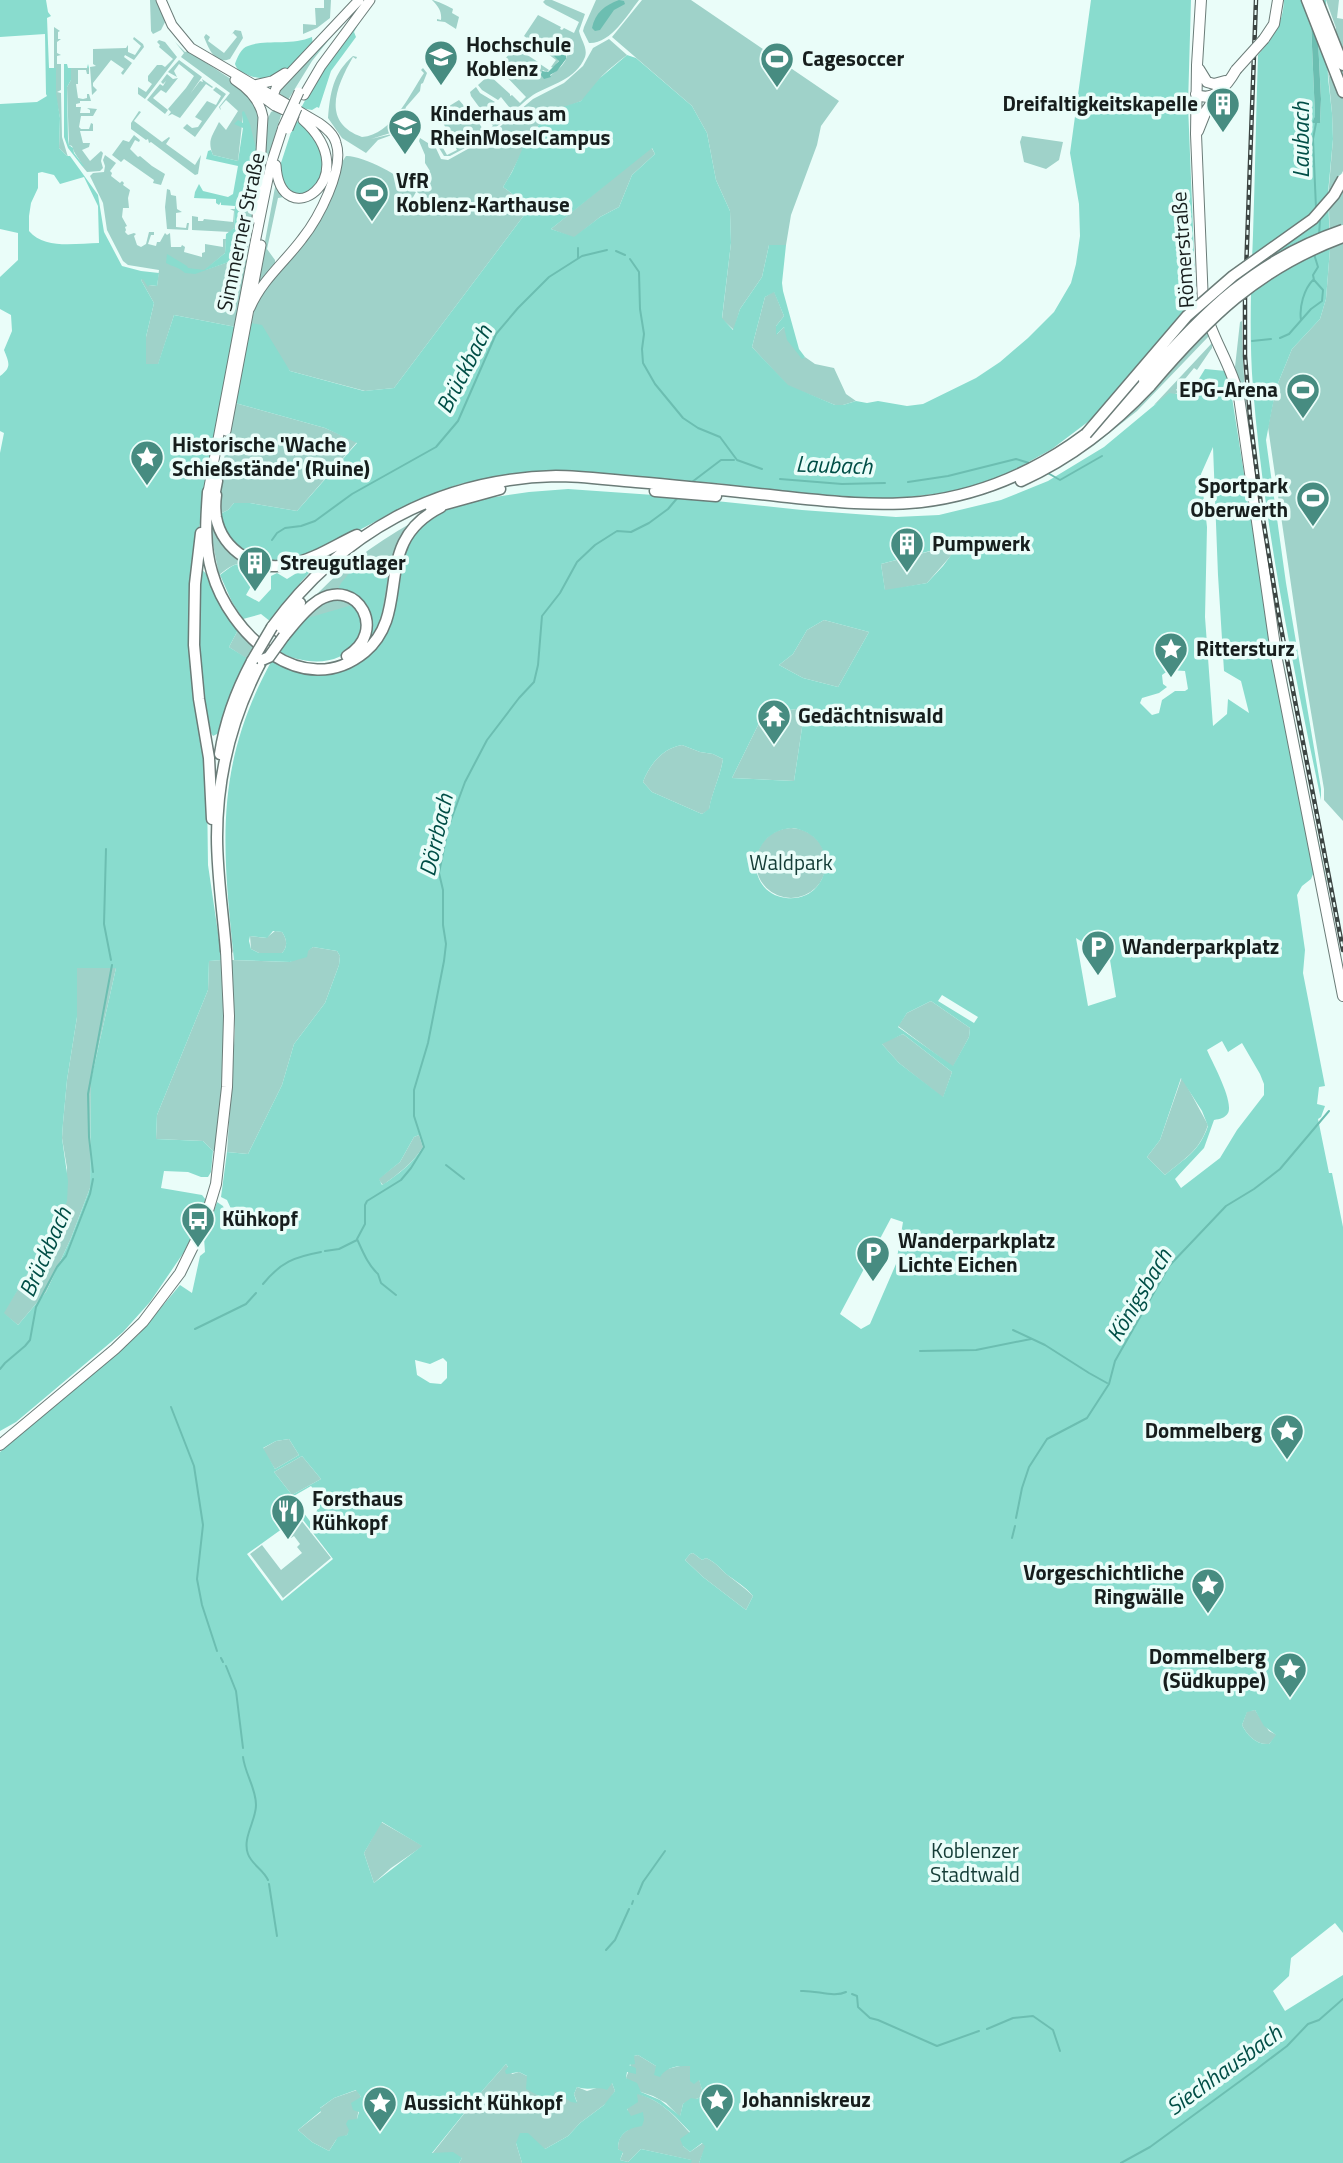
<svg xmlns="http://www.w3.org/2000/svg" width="1343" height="2163" font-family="'Titillium Web',sans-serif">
  <rect width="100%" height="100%" fill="#eafdf9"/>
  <path fill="#9fd2c9" d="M150,0H157L165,22L161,30L153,34L151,31Z
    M324,0H331L330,18L317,28L303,34V24L316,25L315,8H324Z
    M432,0C435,0 450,7 453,9L452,13L459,17L456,29L445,22L437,21V19L441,20C442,11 438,6 432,0Z
    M545,0H552L585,14L579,31C581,40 588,48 585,57C576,80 551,84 533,95C521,103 512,115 500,124C484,137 468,147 450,156H444L436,143L439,141L447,155L457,150L438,113L459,100L477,121L476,123L478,122L485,132L493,126L471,96L470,92L476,87L480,93L495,102L489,107L500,121L513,112L501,97L498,100L482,90L478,85L489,75L510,94V96L512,95L520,103L526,97L500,70L501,68L499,66L515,47L538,62L536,64L538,66L540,64L549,70L547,72L543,70L541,73L550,76C563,65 573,59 562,41L550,52L559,60L554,68L551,67L556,60L524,36L538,15L561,27L560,29L562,30L564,28L574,33L579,22L546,5L543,2Z
    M596,0H639C627,15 611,44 589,43L583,31L584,27Z
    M642,0H691L839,101L821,126L817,145L791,215L786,245H769L762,277L740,309L734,330L722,319L731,243L730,211L716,180L707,133L692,106L612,37Z
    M1326,0H1339L1337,18L1343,19V171L1328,198L1333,139L1332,113L1328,72L1330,77L1336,28Z
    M54,27L60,31L58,32V39H61L57,42V53L61,55L57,56V64H61V90L57,92L61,93L62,137L68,157L59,148L60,118L55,93L56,69L54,68Z
    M339,27L312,61L288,100L278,92L279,88Z
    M235,30L241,31L243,38L230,59C215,65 209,49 204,37L206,34L210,37L208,41L224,53L237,37L233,33L231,35Z
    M134,37L143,44L144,47L134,60L125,55L124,57L132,63L123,75L121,73L124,69L111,60L93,83V86L97,90L92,95L90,67L96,66L93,64V49L126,48L128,45V52L135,55L141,46L133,39Z
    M609,39L627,55C618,62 610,68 602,76C595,84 590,96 581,101C567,108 553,108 542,121C525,140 517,166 503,187L514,195L525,214L394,388L365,391L290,371L251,323L258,296L325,212L342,162L346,156C361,155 405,176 410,190L416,192L412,199L418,201L421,195L417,192L422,179L430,171L425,163V155L419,141L420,138L431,145L434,144L441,159L448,160L484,140L533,99L564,83L583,66L593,48Z
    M159,40L165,42L177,57L145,99L138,94V87L146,92L152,84L148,81V76L157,65H162L165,67L173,59L159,47L160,45L157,42Z
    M175,42L185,52L188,51L240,85L259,109L255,203L236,327L174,315L158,365L146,364V337L154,303L141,280L143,278L149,285L157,286L159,270L128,265L123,261L107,230L103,203L90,176L93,173L104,172L105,166L103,160L105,155L116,163L110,171L112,173L111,176L120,183L122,181L124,183L123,185L130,190L128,198L129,208H123L122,217L127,226L125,227L126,230L125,232L128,235L134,233L136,234L134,236L137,245L141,247L146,244L149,232H154V235H151L148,244L156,246L157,242H160L165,233L167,235L170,233L171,247H181L182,245L185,247L184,252L202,257V253L205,252V244L223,247V239H226L225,253L205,270L237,259L256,149L243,115L238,161L213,155C207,140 212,137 219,122L226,130L238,111L226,100L220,107L221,110L220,109L219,107L230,93L181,57L184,53Z
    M353,56L357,57L356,59L353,57C337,85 320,122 362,137C392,135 409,95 424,73L421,70L423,68L427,73L423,83L421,84L420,91L406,107L405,110L409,112L408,116L403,117L400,130L371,139L400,132L378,140L366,153L342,138L328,118C330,93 333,73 353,56Z
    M179,60L202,77L190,94L200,81L203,82L202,79L213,87L212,88L206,84L180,118L172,114L168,116L171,112L168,109L186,88L194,76L179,64L174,71L177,77L168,72Z
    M70,68H89V74H87L86,70H78V84H76L78,98L83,99L87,98V94H89L91,101H80V103L76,104V107H81L80,113H90V110L87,108L97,109L93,116H81L79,127L81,129H89L91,123L93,124V131H80L83,143H90L89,147L82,150L90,161L101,151L103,153L101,161L103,168L100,171L87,172L82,166H83C79,158 74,154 72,146L69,145L67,87L71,80Z
    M167,74L173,79L178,78L166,93L161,90L153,98L168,110L165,114L147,100L160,84L163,86L166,81L163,84L161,82Z
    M216,87L226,94L195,137L183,128L187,124L192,128L198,127L202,121L195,117L207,101L216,105L221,96L213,90Z
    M275,110L282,112L272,145L259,204L266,122L271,112Z
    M139,111L141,112L134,121L162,142L169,137L170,138L166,144L195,165L201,155L198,174L195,175L151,142L149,143L148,139L146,140L131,129V123Z
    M134,135L140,140L139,142L135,140L130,149L138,157L140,156L152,166L165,174L161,185L153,183L154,180L124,159L121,162L112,155L123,140L129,142Z
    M1022,136L1063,142L1059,160L1046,169L1024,162L1020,142Z
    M651,147L655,154L632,175L619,207L600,217L574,238L551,229Z
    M276,182L284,197L278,198L267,249L275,260V267L256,290Z
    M1343,188V821L1324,800V789L1301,653L1268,427L1276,388L1292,349L1320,319L1326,299L1330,249L1329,209Z
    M167,189L170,190L171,195L176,196L177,209L182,212L176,213V227L186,228L187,223H189L188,230L167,229L165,207Z
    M230,209H235L234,228L230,232L192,230V216L198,217V221H203L204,219L233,222L234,211Z
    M774,291L784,316L776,326L777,334L784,327L802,358L805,357L815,364L834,368L846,394L856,401L843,405H835L788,386L752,347L765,297Z
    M1242,321C1242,386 1251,451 1260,516C1277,639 1302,760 1327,882L1323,883L1279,658L1244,400L1235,367L1240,322Z
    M1206,331L1209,336L1137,411L1088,450C1132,414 1167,371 1206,331Z
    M1212,343V348L1197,370L1194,368L1176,390L1179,392L1154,405Z
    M235,403L325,428L357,442L297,511L250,503H234L228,510L218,515V489Z
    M212,515L267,570L265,573C243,561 239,559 219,575L212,539Z
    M413,522L388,609L367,648L369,617L372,620L371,635L388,576L339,590C352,593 361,596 369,608L368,615L351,596L306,606C337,571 372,545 413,522Z
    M962,543L927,583L885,591L881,564Z
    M343,597L359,608L288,634L319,603Z
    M824,620L869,632L838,687L803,678L779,665L793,654L807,630Z
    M238,630L255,645L247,659L229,647Z
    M805,708L794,781L732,778L764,713Z
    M682,745L700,752L713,754L723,759C720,777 712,792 709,810L702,814L652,792L643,782C649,765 663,748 682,745Z
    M756 863a35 35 0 1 1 70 0a35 35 0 1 1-70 0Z
    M275,931L282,932C287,939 288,947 282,953H259L251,949L250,936L266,938Z
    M313,947L337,951L340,956L339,965L325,1003L294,1044L282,1085L248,1154L227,1152L235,1030L231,960L290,962Z
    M222,960L225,1034L217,1151H213L203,1141L156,1139L157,1115L208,990L209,961Z
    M77,967L116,968L91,1080L90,1188L71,1238L46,1292L18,1325L3,1313L32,1266L42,1256L62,1214L67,1168L62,1138L63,1123L67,1080L77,1017Z
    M931,1001L970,1028L969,1037L953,1067L898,1026L907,1013Z
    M903,1034L952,1072L943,1098L899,1063L881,1043Z
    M1182,1077L1208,1125C1199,1152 1185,1158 1165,1175L1147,1157L1160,1140Z
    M419,1135L423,1147C413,1163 398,1174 383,1185L378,1179L400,1162L414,1137Z
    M289,1439L299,1455L275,1469L262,1449L276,1441Z
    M302,1456L321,1479L292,1495L274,1472Z
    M301,1520L331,1558L283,1598L250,1554L262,1545L281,1570L302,1553L297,1547L300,1544L294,1536L291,1538L286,1531Z
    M693,1553L702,1560L706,1558C715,1562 719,1567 725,1573C735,1581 744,1587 753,1596L746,1610L703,1577L685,1560L690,1554Z
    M1255,1710L1269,1731L1277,1735L1269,1744C1256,1745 1247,1735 1242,1725L1247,1711Z
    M381,1822L423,1846L391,1868L374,1883L364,1853Z
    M638,2055L656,2066L661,2075L663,2070L680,2066H690L699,2079L704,2096L683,2104L680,2117L666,2103L653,2096L641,2092L626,2078L634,2056Z
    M506,2064L512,2074L519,2072L577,2102L574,2094L577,2087L587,2091L612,2083L615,2091L608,2102L580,2123L568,2136L545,2149L516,2143L522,2163H459L462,2158L432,2154L483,2090Z
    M357,2090L361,2097L357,2119L347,2135L336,2140L329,2151L312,2142L298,2130L321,2112L319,2109L334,2098Z
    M636,2093C661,2100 674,2115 690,2133L683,2146L690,2152L703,2143L706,2146L699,2163H691V2160L641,2149L628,2162L620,2160L623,2153L618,2149C618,2137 622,2134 632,2127L627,2108Z"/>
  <path fill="#89dcce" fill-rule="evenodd" d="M0,0H46L48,12L51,16L47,18L49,68H56V93L60,118L59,148L67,156H70L98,195L104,232L122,266L141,271L159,273L157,286L149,285L148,287L143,279L141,280L154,303L146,337V364H158L174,315L236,327L201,515L195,561L207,791L208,865L222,960L209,961L208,990L157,1115L156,1139L203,1141L213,1151L211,1172L208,1177H201L188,1172L164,1171L161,1188L202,1195L206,1200L200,1220L184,1252L150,1302L123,1332L16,1422L0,1431V453L4,433L0,431V376C12,367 9,363 4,350L12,331L11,315L0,309V277L18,260V233L0,229V104L37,102L47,96L46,94L45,34L0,37ZM42,172L54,175L60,184L84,177L98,206L99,243C77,243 45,250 29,231V216L31,203L38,188V173ZM77,968H116L91,1080L90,1188L71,1238L46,1292L18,1325L4,1313L32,1266L46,1250L67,1201L68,1181L62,1138L63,1123L67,1080L77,1017Z
    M1091,0H1191L1188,105L1196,302L1097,415L1052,449L1005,475L980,485L951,492L892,499L849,498L725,486L724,484L578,472L539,471L498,477L460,484L429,495L395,511L324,549L284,563L254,558L229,539L218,515L228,510L234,503H250L297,511L357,443L325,428L235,403L251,323L262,325L290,371L364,391L394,388L525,214L514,195L503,187L512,172L527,139L542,121L552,112L563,107L581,101L600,78L627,55L636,58L692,106L707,133L716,180L730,211L731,243L722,318L733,330L740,309L762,277L769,245H786L782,283L783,291L799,349L805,357L802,359L787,340L784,327L776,335V326L784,316L774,292L765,297L752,347L788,385L835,405H843L856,401L867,403L878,401L907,406L923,404L976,378L1000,362L1028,338L1054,312L1071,283L1076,264L1080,236L1079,204L1070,153ZM652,148L655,154L632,175L619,207L600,217L574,237L551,229Z
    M1284,0H1310L1315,116L1313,122L1320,123L1321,99L1316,0H1326L1328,78L1332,113L1333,139L1328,193L1330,249L1326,299L1320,319L1292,349L1276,388L1266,440L1286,583L1321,789V800C1293,665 1264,527 1253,388C1249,337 1251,286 1253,235C1255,175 1256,115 1258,55C1273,37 1283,24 1284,0Z
    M358,21L359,23L354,32L356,37L331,71L319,108L317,107L312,110L301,108L323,67Z
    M312,37L313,46C294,64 274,88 246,74C240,72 237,70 235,64C237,58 241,48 248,46C264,39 291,46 312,37Z
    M64,64H67L68,68H87L88,64L89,68H71V80L67,87L68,139L69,145L73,148L74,153L84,166H82L68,148L64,137Z
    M244,111L250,124L256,149L237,259L195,274L185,273C179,267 173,267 166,263L167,254L187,266L188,268L204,270L225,253L226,234L234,228L235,206L221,205V202L219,205L216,203V199L194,198L195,192L199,184L203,191L228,197L233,194L238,166L206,159L208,151L211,150L213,155L238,161L243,128L234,124L238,120L243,123L242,112Z
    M295,120L303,125L318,140L324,164L321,181L302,196L285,190L280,166Z
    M1205,369L1226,371L1231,391L1268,626L1315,869L1311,879L1302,886L1297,895L1305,950L1303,973L1325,1086L1319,1087L1317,1104L1325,1106L1321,1117L1318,1119L1329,1173H1332L1343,1227V1933L1335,1923L1291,1958L1289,1976L1273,1991L1285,2011L1343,1975V2163H699L705,2146L702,2143L690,2152L683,2146L680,2139L690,2132C674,2115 661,2100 637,2094L638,2102L627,2109L631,2116L643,2112L644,2120L642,2126C628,2128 618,2134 618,2149L623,2152L620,2160L628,2162L641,2149L692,2160L691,2163H522L516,2143L520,2133H528L545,2149L568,2136L580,2123L604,2105L615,2091L612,2083L607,2090C597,2086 588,2091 577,2087L574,2094L577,2103L571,2102L555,2091L554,2095L545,2099L526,2089L527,2076L519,2072L506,2074L505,2071L508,2067L506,2064L483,2090L432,2153L453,2152L462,2158L459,2163H0V1452L138,1335L180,1285L192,1293L200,1256L205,1252L204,1238L217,1202L223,1206L226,1213L232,1211L227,1200L221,1197L227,1152L248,1154L282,1085L294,1044L325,1003L339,965L340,956L337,951L313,947L308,951L307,957L290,962L234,960C222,844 214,766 272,660L315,672L375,645L397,569L414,531L433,516L457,505L475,500L529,492L568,489L668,496L802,510L896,517L939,515L1001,500L1048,481L1104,447L1169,393L1176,394L1179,392L1189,395ZM1213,447L1218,575L1224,671L1241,681L1249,713L1228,699L1227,714L1213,726L1205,617L1207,527L1201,474ZM960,543L943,566L927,583L885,590L881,564ZM824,620L869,632L838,687L803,678L779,665L793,654L807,630ZM1169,670L1185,671L1188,689L1185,691H1175L1162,700L1159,713L1152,715L1140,703L1142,698L1159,693L1167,687L1163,684L1162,675ZM805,708L794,781L732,778L764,713ZM682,745L700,752L713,754L723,759C720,777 712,792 709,809L702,814L652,792L643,782C649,765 663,748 682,745ZM793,828C842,836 832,903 786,898C743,892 747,830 793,828ZM273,931L282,932C287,939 288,947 282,953H259L251,949L249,941L250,936L267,938ZM1076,938L1110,960L1116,997L1088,1006ZM942,995L978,1017L974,1023L938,1001ZM931,1001L970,1028L969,1037L953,1066L898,1027L907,1013ZM903,1034L952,1072L943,1097L899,1063L882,1044ZM1222,1041L1228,1052L1242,1043L1260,1074L1264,1084V1095L1237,1130L1220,1158L1181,1188L1175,1179L1204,1148L1214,1120C1220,1119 1225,1118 1228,1113C1234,1101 1212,1062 1207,1050ZM1181,1078L1202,1111L1208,1126C1199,1152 1185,1158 1165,1175L1147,1157L1160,1140ZM419,1135L423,1147C413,1163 398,1175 382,1185L379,1179L400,1162L414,1137ZM891,1218L903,1222L896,1264L870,1324L861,1329L840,1314ZM443,1358L447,1362V1378L441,1384L430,1383L417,1375L415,1360L430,1364ZM289,1439L299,1455L275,1469L263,1448L276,1441ZM302,1456L321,1479L292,1495L274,1472ZM311,1486L321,1499L312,1524L292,1497ZM300,1516L333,1559L282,1601L247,1554ZM693,1553L702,1560L706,1558C715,1562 719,1567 725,1573C735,1581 745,1586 753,1596L746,1610L703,1577L685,1560L690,1554ZM1255,1710L1264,1726L1276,1735L1269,1744C1256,1745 1247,1735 1242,1725L1247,1712ZM382,1822L422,1846L374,1883L364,1853ZM638,2055L656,2066L654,2075L660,2077C667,2066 677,2066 690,2066V2081L694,2084L699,2080L704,2096L696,2099L691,2098L683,2104L680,2116L660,2100L641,2092L637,2083L626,2078L627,2072L636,2074V2068L629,2065L635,2064L634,2056ZM356,2090L361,2097L351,2103L353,2110L359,2112L357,2119L348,2120L346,2124L349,2130L347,2135L338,2137L329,2151L312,2142L298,2130L321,2111L320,2108L334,2098Z
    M319,562L300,583V585L271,622L261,614L243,619L232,602L220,575C236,562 240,560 260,570L246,595L259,602L271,589V576L277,573L287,579L311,564Z
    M380,562L388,576L380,622L371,636L372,620L368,615L369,608C361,596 352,593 338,590L341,583L358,563Z
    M200,568C219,583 224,611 238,630L229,647L248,659L221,732L213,736L207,727L198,665Z
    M352,605L359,610C360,614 364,621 364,626C364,631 361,637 358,641C339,668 304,665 277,651L301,620Z"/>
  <path fill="#6cbeb1" d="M619,0L624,1L625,4L614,10L600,30L595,31L592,28C595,13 605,5 619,0Z
    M1310,0H1316L1321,99L1320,123H1312L1315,116Z
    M559,40L566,47V59L557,71L550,75L551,77L544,79L541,75L542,71L548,72L559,61L550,52V49Z"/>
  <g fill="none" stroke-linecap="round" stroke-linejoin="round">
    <path stroke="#6cbeb1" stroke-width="2" d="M1316,123L1313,139L1316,208
      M1319,235L1320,220
      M578,248V258
      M616,251L625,255
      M630,259L639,272L640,309L644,334L642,349L643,363L655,384L683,418L698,428L720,437L737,460L762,469
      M1301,320C1299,307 1304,289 1313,280
      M1280,338L1289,334L1311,309L1322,301L1323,290L1314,280L1313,275L1318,267L1314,254
      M1252,341L1271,339
      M1046,472L1060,480L1102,456
      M780,479L842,484L885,483
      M692,482L721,460H734
      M908,482L948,476L1016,459L1029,463
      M272,540L277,533L285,528L301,526L315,521L352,494L436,447L458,421L496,334L518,308L549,277L582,256L607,250
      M106,849L104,924L111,960
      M446,1165L464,1179
      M93,1172L89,1137L88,1094L112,965
      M325,1251L339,1249L357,1240
      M263,1284C281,1262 294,1257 321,1252
      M396,1295L381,1283L378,1274C368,1265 363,1252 357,1239L365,1224V1205L367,1201L401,1180L411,1168L424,1147L414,1116V1090L428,1043L444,961L446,944L443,925V890L439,873L448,828L465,782L487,740L519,698L534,682L538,665L542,616L560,593L577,562L595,545L617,531L631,532L649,523L668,509L679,496
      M195,1329L246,1304L256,1293
      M1013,1330L1045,1345L1089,1373L1107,1383
      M920,1351L976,1350L1031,1339
      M0,1369L5,1363L25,1346L30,1340L36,1307L57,1267L66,1256L90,1194L93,1179
      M171,1407L194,1466L203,1525L197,1579L202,1605L217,1651
      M1016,1518L1022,1488L1029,1467L1047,1439L1087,1418L1109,1384L1115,1361L1169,1266L1226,1206L1254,1189L1280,1169L1329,1111
      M1012,1538L1015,1526
      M221,1658L223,1662
      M226,1666L236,1691L243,1748
      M243,1757C245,1774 256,1788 256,1805C256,1821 242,1838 248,1854C252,1865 263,1869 268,1880
      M269,1884L277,1936
      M638,1894L643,1882L665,1851
      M632,1904L633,1901
      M606,1950L615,1940L629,1909
      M801,1991C816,1990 834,1998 846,1992
      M852,1994L857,1996L858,2007L870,2018L878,2020L937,2046L979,2031
      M987,2029L1013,2018L1033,2016L1053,2030L1060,2051
      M1121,2163L1150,2147L1254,2071L1287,2046L1308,2024L1319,2020L1343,1999"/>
    <g stroke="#6b7c78" stroke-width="11">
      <path id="secondary" d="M161,0L172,25L191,48L319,123C326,128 334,134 336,143C345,169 318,219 302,239C284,263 262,280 250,308
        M235,80C249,89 260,100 263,117L257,219
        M254,85L272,81L285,73
        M253,90L275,106L295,115
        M304,95L321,66L370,0
        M275,106L273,96L276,88L359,0
        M276,165C280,237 368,178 303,120
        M226,431L261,245
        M208,492L255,243L271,164L283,127"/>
    </g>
    <g stroke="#6b7c78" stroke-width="12">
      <path id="primary" d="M1201,0L1197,65L1196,134L1203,303C1210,336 1231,363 1239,397L1277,660L1343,996
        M1264,39L1274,24L1278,0
        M1199,69L1207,82L1214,84L1225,81
        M1196,94C1213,104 1228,84 1236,70
        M1198,131L1206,111L1217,95
        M0,1445L115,1349L143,1322L180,1273L204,1224L216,1184L227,1087L229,1016L226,951"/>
    </g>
    <g stroke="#6b7c78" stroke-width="13">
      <path id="highway" d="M1307,0L1343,92
        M1317,0L1343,65
        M1021,481C1072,458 1112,426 1150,386
        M655,491L716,496
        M208,492C206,519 204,546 212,572C229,633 303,703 365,652C414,610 369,543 441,507
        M216,495C215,502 215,510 216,517C222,551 259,573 291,564C315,559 335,545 357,535
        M213,502L217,481
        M431,508L500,489
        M201,533L195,584L194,645L199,699L209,758L212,819
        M272,627C342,532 438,479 556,476C583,476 609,480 636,482C683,486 731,491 778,496C825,501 874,507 921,502C1008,492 1086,445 1144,380
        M279,632L300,603
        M284,636C295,623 305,609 319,600C358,577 388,632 347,656
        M220,754C225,720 236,691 252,661
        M226,951C223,913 217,875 217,837C217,775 233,714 262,660"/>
    </g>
    <use href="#secondary" stroke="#fff" stroke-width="9"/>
    <use href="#primary" stroke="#fff" stroke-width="10"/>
    <use href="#highway" stroke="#fff" stroke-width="10"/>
    <g stroke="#3c4543" stroke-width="4.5">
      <path id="rail" d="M1256,0L1245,299V356L1250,417L1262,513L1280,623L1343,950"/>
    </g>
    <use href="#rail" stroke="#eafdf9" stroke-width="2" stroke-dasharray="5" stroke-linecap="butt"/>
    <g stroke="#6b7c78" stroke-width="11" stroke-linecap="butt">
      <path id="secondary-bridge" d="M283,127L299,92
        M288,129L297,108"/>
    </g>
    <g stroke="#6b7c78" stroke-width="12" stroke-linecap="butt">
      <path id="primary-bridge" d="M1236,70L1264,39"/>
    </g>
    <g stroke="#6b7c78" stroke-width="13" stroke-linecap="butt">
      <path id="highway-bridge" d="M1144,380C1204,312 1255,260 1343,230
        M1150,386C1208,318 1257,269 1343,237
        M1086,434L1187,316L1233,276L1313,219L1334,195L1343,179
        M262,660L269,657L284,636
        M252,661L272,627"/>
    </g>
    <use href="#secondary-bridge" stroke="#fff" stroke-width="9"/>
    <use href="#primary-bridge" stroke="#fff" stroke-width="10"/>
    <use href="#highway-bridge" stroke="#fff" stroke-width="10"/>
  </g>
  <defs>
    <g id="university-pin" transform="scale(1.75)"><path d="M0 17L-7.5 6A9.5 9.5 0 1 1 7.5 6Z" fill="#478c81" stroke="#eafdf9"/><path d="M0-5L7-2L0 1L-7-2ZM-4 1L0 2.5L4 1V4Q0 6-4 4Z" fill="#fff"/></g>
    <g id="stadium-pin" transform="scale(1.75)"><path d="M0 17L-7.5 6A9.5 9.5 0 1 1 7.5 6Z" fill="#478c81" stroke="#eafdf9"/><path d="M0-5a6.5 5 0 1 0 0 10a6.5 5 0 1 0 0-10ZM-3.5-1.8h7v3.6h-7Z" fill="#fff"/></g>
    <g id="building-pin" transform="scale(1.75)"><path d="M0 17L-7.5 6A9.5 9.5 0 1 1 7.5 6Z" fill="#478c81" stroke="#eafdf9"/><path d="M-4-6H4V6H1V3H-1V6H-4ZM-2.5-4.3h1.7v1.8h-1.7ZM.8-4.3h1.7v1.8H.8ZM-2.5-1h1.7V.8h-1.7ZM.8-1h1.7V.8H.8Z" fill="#fff"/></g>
    <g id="school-pin" transform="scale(1.75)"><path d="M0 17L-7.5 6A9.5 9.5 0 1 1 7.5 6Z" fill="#478c81" stroke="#eafdf9"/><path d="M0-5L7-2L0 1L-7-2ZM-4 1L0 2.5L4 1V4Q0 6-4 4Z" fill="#fff"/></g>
    <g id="sight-pin" transform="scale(1.75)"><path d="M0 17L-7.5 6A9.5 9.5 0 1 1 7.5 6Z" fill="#478c81" stroke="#eafdf9"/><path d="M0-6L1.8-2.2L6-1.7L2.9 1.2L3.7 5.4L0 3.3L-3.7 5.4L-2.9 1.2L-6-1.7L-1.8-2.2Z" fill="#fff"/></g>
    <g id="temple-pin" transform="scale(1.75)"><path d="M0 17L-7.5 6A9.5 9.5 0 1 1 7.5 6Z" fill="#478c81" stroke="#eafdf9"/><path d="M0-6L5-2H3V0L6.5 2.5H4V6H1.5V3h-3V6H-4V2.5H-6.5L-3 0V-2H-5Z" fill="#fff"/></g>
    <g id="parking-pin" transform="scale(1.75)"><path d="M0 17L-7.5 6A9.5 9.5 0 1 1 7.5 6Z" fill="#478c81" stroke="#eafdf9"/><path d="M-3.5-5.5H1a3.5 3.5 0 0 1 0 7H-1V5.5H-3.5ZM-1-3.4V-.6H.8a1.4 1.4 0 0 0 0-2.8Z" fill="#fff"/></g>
    <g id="bus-pin" transform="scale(1.75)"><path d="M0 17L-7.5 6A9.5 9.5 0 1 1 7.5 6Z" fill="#478c81" stroke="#eafdf9"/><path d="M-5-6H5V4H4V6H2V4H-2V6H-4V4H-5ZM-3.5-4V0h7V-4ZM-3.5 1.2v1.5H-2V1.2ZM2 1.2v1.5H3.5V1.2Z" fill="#fff"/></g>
    <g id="restaurant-pin" transform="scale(1.75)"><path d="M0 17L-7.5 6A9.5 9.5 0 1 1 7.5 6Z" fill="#478c81" stroke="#eafdf9"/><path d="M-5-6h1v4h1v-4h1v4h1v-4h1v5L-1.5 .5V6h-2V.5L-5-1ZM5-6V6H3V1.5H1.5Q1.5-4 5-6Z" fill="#fff"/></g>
  </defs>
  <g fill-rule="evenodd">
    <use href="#university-pin" x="441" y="57"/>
    <use href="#stadium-pin" x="777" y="59"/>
    <use href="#building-pin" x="1223" y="104"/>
    <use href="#school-pin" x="405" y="126"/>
    <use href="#stadium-pin" x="372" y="193"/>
    <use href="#stadium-pin" x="1303" y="390"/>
    <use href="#sight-pin" x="147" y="457"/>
    <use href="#stadium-pin" x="1313" y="498"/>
    <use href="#building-pin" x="907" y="544"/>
    <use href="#building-pin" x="255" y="563"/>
    <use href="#sight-pin" x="1171" y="649"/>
    <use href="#temple-pin" x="774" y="716"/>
    <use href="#parking-pin" x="1098" y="947"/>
    <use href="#bus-pin" x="198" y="1219"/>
    <use href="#parking-pin" x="873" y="1253"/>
    <use href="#sight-pin" x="1287" y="1431"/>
    <use href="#restaurant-pin" x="288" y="1511"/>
    <use href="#sight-pin" x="1208" y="1585"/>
    <use href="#sight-pin" x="1290" y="1669"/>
    <use href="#sight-pin" x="717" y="2100"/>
    <use href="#sight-pin" x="380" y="2103"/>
  </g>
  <g text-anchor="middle" stroke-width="7" stroke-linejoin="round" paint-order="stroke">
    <g font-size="21" font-weight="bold" fill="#171e1d" stroke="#eafdf9" text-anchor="start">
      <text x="466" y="52">Hochschule<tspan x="466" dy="24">Koblenz</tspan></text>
      <text x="802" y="66">Cagesoccer</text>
      <text x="1198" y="111" text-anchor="end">Dreifaltigkeitskapelle</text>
      <text x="430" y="121">Kinderhaus am<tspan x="430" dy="24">RheinMoselCampus</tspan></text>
      <text x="396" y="188">VfR<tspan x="396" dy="24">Koblenz-Karthause</tspan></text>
      <text x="1278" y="397" text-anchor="end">EPG-Arena</text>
      <text x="172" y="452">Historische 'Wache<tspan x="172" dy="24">Schießstände' (Ruine)</tspan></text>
      <text x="1288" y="493" text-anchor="end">Sportpark<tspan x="1288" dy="24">Oberwerth</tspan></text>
      <text x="932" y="551">Pumpwerk</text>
      <text x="280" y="570">Streugutlager</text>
      <text x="1196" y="656">Rittersturz</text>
      <text x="798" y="723">Gedächtniswald</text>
      <text x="1122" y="954">Wanderparkplatz</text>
      <text x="222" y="1226">Kühkopf</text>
      <text x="898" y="1248">Wanderparkplatz<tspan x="898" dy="24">Lichte Eichen</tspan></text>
      <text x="1262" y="1438" text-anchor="end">Dommelberg</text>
      <text x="312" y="1506">Forsthaus<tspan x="312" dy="24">Kühkopf</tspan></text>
      <text x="1184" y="1580" text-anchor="end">Vorgeschichtliche<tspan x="1184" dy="24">Ringwälle</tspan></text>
      <text x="1266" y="1664" text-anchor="end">Dommelberg<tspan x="1266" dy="24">(Südkuppe)</tspan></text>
      <text x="742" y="2107">Johanniskreuz</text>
      <text x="404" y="2110">Aussicht Kühkopf</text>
    </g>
    <g font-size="21" fill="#171e1d" stroke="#eafdf9">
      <text transform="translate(241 232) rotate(-78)" y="7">Simmerner Straße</text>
      <text transform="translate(1183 250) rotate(-94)" y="7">Römerstraße</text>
    </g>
    <g font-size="21" fill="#153d37" stroke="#eafdf9">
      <text x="791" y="870">Waldpark</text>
      <text x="975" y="1858">Koblenzer<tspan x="975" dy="24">Stadtwald</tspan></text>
    </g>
    <g font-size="23" font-style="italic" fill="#004e46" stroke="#eafdf9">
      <text transform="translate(1301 140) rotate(-90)" y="8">Laubach</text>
      <text transform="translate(464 369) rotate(-63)" y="8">Brückbach</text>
      <text transform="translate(834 465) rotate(2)" y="8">Laubach</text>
      <text transform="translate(436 835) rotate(-77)" y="8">Dörrbach</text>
      <text transform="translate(45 1252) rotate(-66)" y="8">Brückbach</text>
      <text transform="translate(1139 1295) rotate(-59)" y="8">Königsbach</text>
      <text transform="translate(1224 2070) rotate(-36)" y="8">Siechhausbach</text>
    </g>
  </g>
</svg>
